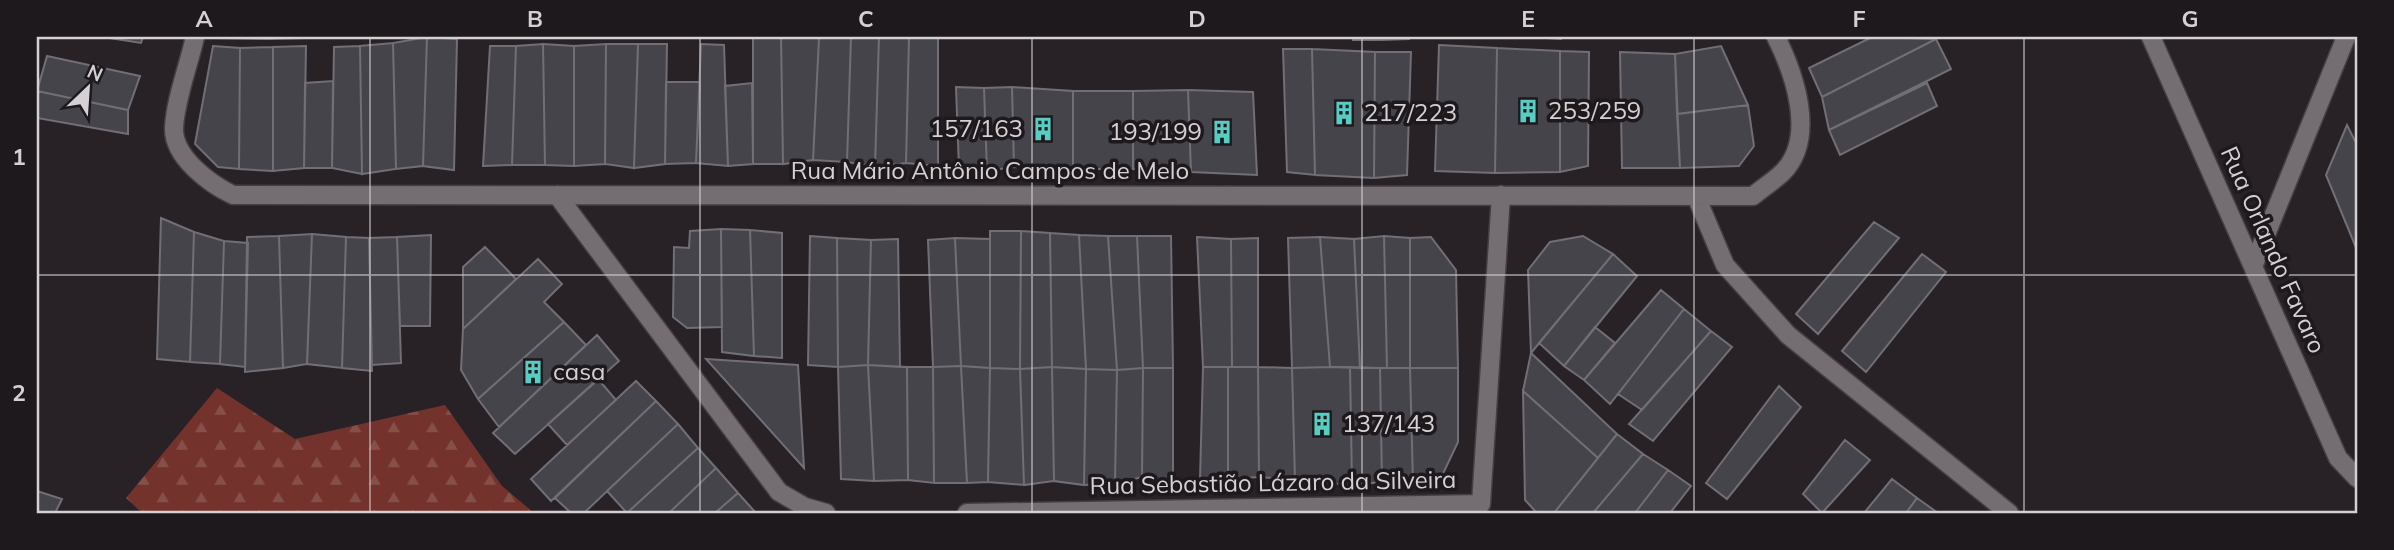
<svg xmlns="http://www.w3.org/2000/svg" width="2394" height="550" font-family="Mulish,sans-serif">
  <defs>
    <pattern id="forest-firs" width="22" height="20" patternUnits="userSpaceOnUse" patternTransform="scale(1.75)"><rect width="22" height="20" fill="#74322c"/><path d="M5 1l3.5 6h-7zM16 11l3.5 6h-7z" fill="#874f4a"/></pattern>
  </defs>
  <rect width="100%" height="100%" fill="#282227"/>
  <path fill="url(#forest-firs)" d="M217,388L295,439L445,405L502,486L534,513H142L126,498Z"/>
  <path fill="#46444b" stroke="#716e76" stroke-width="2" d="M103,37H143L141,43Z
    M217,37H268V39L216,38Z
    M268,37H307V38L268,39Z
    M427,37L423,166L396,169L393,43Z
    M427,37L457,39L454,170L423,166Z
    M781,37L783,164H753V38Z
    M781,37L819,38L813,160L783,164Z
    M851,37L847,162L813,160L819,38Z
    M851,37H879L875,167L847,162Z
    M879,37H909L906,163L875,167Z
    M909,37H938V166L906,163Z
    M1353,37H1383V40H1353Z
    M1383,37H1409V39L1383,40Z
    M1529,37H1561V39Z
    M1872,37L1936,39L1822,97L1809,68Z
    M1936,39L1951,69L1829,130L1822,97Z
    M393,43L396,169L362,174L360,46Z
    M543,44L545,165H512L516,46Z
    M543,44L574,46V166L545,165Z
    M606,44L605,164L574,166V46Z
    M606,44H638L634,168L605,164Z
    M638,44H667L665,164L634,168Z
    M701,44L724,45L728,166L696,163Z
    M1439,45L1497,48L1495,173L1435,171Z
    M213,46L240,48L239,169L218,167L195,144Z
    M306,46L304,168L273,171V47Z
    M360,46L362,174L332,168L334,47Z
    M490,46H516L512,165L483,166Z
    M1721,46L1748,105L1677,114L1675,54Z
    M273,47V171L239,169L240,48Z
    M1497,48L1560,51V172L1495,173Z
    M1283,49H1312L1315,175L1287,172Z
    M1312,49L1375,52L1374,178L1315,175Z
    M1560,51L1589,52L1588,166L1560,172Z
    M1375,52H1411L1407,175L1374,178Z
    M1620,52L1675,54L1680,168H1622Z
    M47,56L140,76L128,110L37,91Z
    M333,81L332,168H304L305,83Z
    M666,82H700L696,163L665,164Z
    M752,83L753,164L728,166L725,86Z
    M1927,83L1937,106L1840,155L1829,130Z
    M956,87L984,88L987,171L959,169Z
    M1012,87L1014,167L987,171L984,88Z
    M1012,87L1073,91V169L1014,167Z
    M1188,90L1191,172L1133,169V91Z
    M1188,90L1253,92L1257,175L1191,172Z
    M37,91L128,110V134L37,118Z
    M1073,91H1133V169H1073Z
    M1748,105L1754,146L1739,166L1680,168L1677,114Z
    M2347,125L2357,145V250L2326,175Z
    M161,218L194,232L190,362L157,359Z
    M1874,222L1899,238L1818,334L1796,314Z
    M721,229L750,230L754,356L722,352Z
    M721,229L722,327L687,328L673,317L674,247L689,248L690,231Z
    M750,230L782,233V358L754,356Z
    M990,231H1021L1020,369L990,368Z
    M1021,231L1050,233L1052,367L1020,369Z
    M194,232L224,241L220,364L190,362Z
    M1050,233L1079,235L1086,369L1052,367Z
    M312,234L307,364L283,368L279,236Z
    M312,234L346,237L342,368L307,364Z
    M431,235L430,326H400L397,237Z
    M1079,235L1108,236L1117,370L1086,369Z
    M279,236L283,368L245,372L247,237Z
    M810,236L837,238L838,367L808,365Z
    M1108,236H1137L1143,368L1117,370Z
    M1137,236H1171L1173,368H1143Z
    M1384,236L1410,238V368H1387Z
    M1384,236L1387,368H1360L1354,239Z
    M1583,236L1613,254L1531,353L1528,270L1550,242Z
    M346,237L369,238L372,371L342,368Z
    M397,237L401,363L372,365L369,238Z
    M1197,237L1231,239L1232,367H1203Z
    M1320,237L1354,239L1360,368L1330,367Z
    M1320,237L1330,367L1292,368L1288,238Z
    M1431,237L1456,270L1458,368H1410V238Z
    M837,238L871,240L868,365L838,367Z
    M955,238L990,239V368L961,366Z
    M955,238L961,366L933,367L928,240Z
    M1258,238V367H1232L1231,239Z
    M898,239L900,367L868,365L871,240Z
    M224,241L248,243L245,367L220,364Z
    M485,247L516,279L463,329V267Z
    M1613,254L1637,276L1564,366L1539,343Z
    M1922,254L1946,272L1866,372L1842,351Z
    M538,259L562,284L544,302L564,322L478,399L461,370L463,329Z
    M1661,290L1684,309L1610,404L1584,380Z
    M1684,309L1711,331L1642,410L1618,394Z
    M564,322L586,345L499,427L478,399Z
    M1595,327L1615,343L1584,380L1564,366Z
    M1711,331L1732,347L1653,441L1629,424Z
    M597,335L619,361L515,454L493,433Z
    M1531,353L1617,434L1598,458L1523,391Z
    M706,359L798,365L804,468Z
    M868,365L874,481L841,479L838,367Z
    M868,365L907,367L908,480L874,481Z
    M961,366L967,483H934L933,367Z
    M961,366L990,368L988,482L967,483Z
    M907,367H933L934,483L908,480Z
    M1052,367L1054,481L1024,485L1020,369Z
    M1052,367L1086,369L1084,485L1054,481Z
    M1203,367H1228V479H1200Z
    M1228,367H1258L1259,477L1228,479Z
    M1258,367L1292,368L1295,480L1259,477Z
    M1330,367H1350L1352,485L1295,480L1292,368Z
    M1350,367L1380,368L1382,482L1352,485Z
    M990,368L1020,369L1024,485L988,482Z
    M1143,368L1142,477L1115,484L1117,370Z
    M1143,368H1173V482L1142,477Z
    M1380,368H1410L1413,483L1382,482Z
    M1410,368H1458V442L1442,476L1413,483Z
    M1086,369L1117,370L1115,484L1084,485Z
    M598,379L616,400L567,445L548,424Z
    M636,381L656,401L551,501L531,479Z
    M1779,386L1801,407L1727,499L1706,483Z
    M1523,391L1598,458L1554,513H1537L1525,500Z
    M656,401L678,424L584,513H571L555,498Z
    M678,424L698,448L627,513L607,491Z
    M1617,434L1643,454L1593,513H1554Z
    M1845,440L1870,460L1822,513L1803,494Z
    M698,448L716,468L669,513H627Z
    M1643,454L1668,470L1635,513H1593Z
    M716,468L738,493L715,513H669Z
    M1668,470L1691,486L1670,513H1635Z
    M1892,479L1917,498L1906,513H1864Z
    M37,491L62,499L55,513H37Z
    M738,493L756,513H715Z
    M1917,498L1938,513H1906Z"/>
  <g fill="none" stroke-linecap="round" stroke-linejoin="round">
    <g stroke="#443f43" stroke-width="21">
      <path id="street" d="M195,37C189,64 175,101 174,128C173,157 210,184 233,195L1753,196C1762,188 1774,181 1783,172C1817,137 1794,73 1776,37
        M557,195L779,492L805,507L826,513
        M1696,196L1725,265L1788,335L2009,513
        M2254,264L2346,37
        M1481,504L1501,195
        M967,513L1481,504"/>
    </g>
    <g stroke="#443f43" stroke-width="21">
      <path id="secondary" d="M2151,37L2338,458L2357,478"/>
    </g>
    <use href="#street" stroke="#746e73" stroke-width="18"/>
    <use href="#secondary" stroke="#746e73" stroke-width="18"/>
  </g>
  <path fill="none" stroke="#d4d0d3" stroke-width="2" stroke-opacity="0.55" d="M370,37V513M700,37V513M1032,37V513M1362,37V513M1694,37V513M2024,37V513M37,275H2357"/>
  <defs>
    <g id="building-bare" transform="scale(1.89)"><path d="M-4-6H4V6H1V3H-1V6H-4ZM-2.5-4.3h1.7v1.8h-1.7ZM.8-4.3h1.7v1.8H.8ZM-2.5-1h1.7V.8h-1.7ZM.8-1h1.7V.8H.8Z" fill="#56cec4" stroke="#1e191d" stroke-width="2.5" paint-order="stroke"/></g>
  </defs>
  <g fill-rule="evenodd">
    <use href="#building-bare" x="1528" y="111"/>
    <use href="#building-bare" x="1344" y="113"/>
    <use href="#building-bare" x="1043" y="129"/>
    <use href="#building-bare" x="1222" y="132"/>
    <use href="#building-bare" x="533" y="372"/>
    <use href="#building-bare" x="1322" y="424"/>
  </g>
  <g text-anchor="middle" stroke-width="7" stroke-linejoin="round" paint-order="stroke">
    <g font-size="24" fill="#d4d0d3" stroke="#1e191d" text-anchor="start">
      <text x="1548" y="119">253/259</text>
      <text x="1364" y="121">217/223</text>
      <text x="1023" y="137" text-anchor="end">157/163</text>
      <text x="1202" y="140" text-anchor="end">193/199</text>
      <text x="553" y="380">casa</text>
      <text x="1342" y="432">137/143</text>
    </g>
    <g font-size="24" fill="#d4d0d3" stroke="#1e191d">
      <text x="990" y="179">Rua Mário Antônio Campos de Melo</text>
      <text transform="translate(2273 250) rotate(66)" y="8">Rua Orlando Favaro</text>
      <text transform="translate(1273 483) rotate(-1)" y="8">Rua Sebastião Lázaro da Silveira</text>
    </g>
  </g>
  <rect width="2394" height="550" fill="none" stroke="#1e191d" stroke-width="77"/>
  <g transform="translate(88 88) rotate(25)" stroke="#1e191d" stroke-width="5" paint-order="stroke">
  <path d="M0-5L12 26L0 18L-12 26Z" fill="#d4d0d3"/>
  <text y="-10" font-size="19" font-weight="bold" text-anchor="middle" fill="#d4d0d3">N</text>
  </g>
  <rect x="38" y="38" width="2318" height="474" fill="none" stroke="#d4d0d3" stroke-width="2.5"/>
  <g font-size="23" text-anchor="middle" font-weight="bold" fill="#d4d0d3">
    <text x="204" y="27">A</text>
    <text x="535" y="27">B</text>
    <text x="866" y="27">C</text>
    <text x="1197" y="27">D</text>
    <text x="1528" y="27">E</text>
    <text x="1859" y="27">F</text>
    <text x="2190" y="27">G</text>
    <text x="19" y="165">1</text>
    <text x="19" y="401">2</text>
  </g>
</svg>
